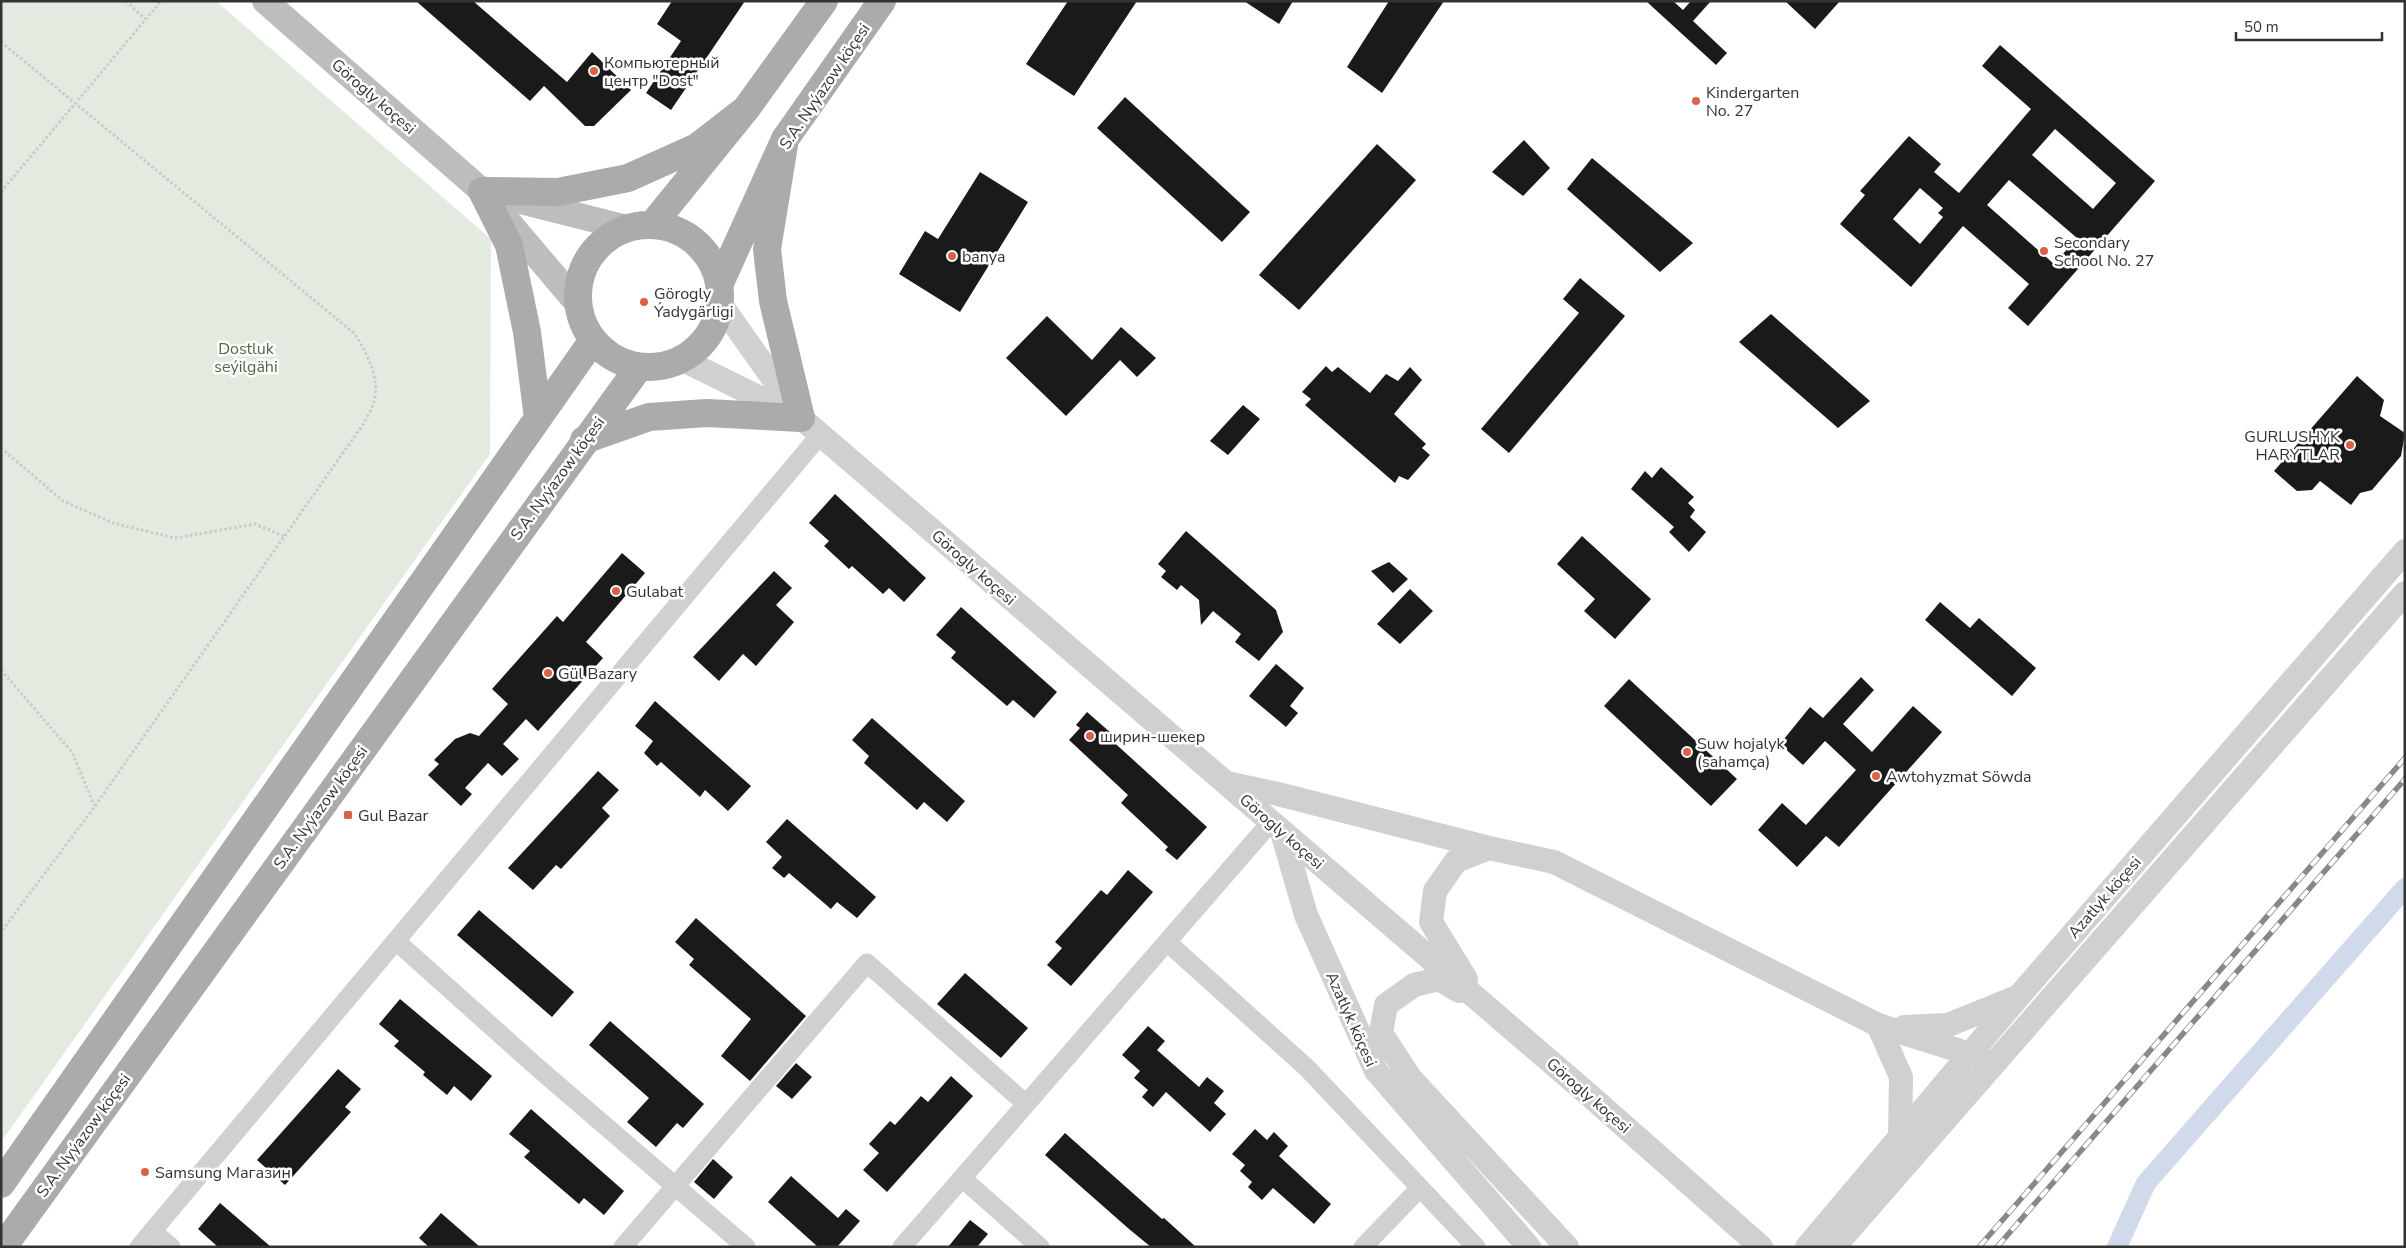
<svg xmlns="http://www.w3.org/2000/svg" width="2406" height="1248" font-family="'Nunito Sans',sans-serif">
  <rect width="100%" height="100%" fill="#fff"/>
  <path fill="#e3ebe0" d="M1,1H216L491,239L490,454L1,1142Z"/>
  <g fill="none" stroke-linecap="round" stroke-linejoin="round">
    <path stroke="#d1daeb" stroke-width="20" d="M2117,1247L2146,1183L2405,888"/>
  </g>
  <path fill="#1a1a1a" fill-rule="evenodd" d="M416,1H473L567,82L592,52L631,90L594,126H585L544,86L530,101Z
    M672,1H745L671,110L646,93L681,41L657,24Z
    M1068,1H1137L1074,96L1026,64Z
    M1244,1H1293L1279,24Z
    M1389,1H1444L1382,93L1347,67Z
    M1646,1H1673L1683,10L1691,1H1711L1693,21L1727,53L1716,65Z
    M1785,1H1840L1815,29Z
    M2000,45L2155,181L2028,326L2008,308L2029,284L1963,226L1911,287L1840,224L1865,195L1860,191L1909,136L1941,164L1934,172L1959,193L2031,109L1982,66ZM2055,129L2116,183L2093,209L2032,155ZM2009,180L2077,238L2054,264L1987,205ZM1920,188L1943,208L1938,213L1943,217L1920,244L1893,219Z
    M1125,97L1250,212L1222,242L1097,128Z
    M1524,140L1550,168L1523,196L1492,172Z
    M1377,144L1416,180L1299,310L1259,275Z
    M1592,158L1693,243L1660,272L1567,189Z
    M980,172L1028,202L960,312L899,274L925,231L938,239Z
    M1580,278L1625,316L1509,453L1481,429L1579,313L1563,299Z
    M1771,314L1870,401L1838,428L1739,342Z
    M1047,316L1092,360L1121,327L1156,358L1137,377L1120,360L1066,416L1006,358Z
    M1326,366L1332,372L1338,367L1370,393L1386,374L1398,381L1410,367L1422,380L1394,414L1426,444L1422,448L1430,455L1408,480L1399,476L1395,483L1305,405L1311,399L1302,392Z
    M2357,376L2384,400L2380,416L2405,433L2401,456L2372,490L2360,493L2351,505L2320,481L2312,490L2297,491L2274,471Z
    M1243,405L1260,419L1228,455L1210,441Z
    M1661,467L1694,497L1688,503L1695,510L1690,517L1706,532L1689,552L1669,532L1674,527L1631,489L1645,471L1652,478Z
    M835,494L926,578L904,602L889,588L883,594L852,566L849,569L824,546L829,541L809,523Z
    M1186,531L1276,610L1283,632L1259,661L1235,642L1241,634L1213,611L1201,625L1199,600L1181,585L1177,590L1161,577L1166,571L1158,564Z
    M1582,536L1651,599L1615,639L1584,611L1595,599L1557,564Z
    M622,553L645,573L586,642L603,658L538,731L526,719L503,744L519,759L502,776L488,763L465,788L472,794L461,806L428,775L439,764L434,760L455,739L470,733L479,736L508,704L492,689L557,616L563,622Z
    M1389,562L1408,579L1393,593L1371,571Z
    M774,571L792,588L776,605L794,622L756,666L743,654L719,681L693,657Z
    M1410,589L1433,611L1400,644L1377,624Z
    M1940,602L1970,628L1979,618L2036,668L2012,696L1925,620Z
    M961,607L1057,692L1034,718L1013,700L1007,706L951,658L956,652L936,635Z
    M1276,664L1304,688L1290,706L1298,713L1286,727L1249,696Z
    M1861,677L1874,690L1843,724L1872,752L1913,706L1942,732L1839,847L1826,836L1797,867L1758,830L1782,803L1806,825L1856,770L1825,741L1803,765L1780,744L1810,707L1823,718Z
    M1629,679L1737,779L1711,806L1604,706Z
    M655,701L751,786L728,811L705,790L700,797L661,762L657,766L644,753L653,741L635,726Z
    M1087,712L1111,733L1107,736L1207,827L1177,860L1165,850L1168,847L1121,803L1128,795L1069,740L1080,728L1076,725Z
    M872,718L965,801L947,822L924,802L917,810L864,763L869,756L852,740Z
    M598,771L619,790L602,808L610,816L561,869L556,865L533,890L508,868Z
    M787,819L876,897L857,918L837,902L831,909L789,873L784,878L772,868L782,857L766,842Z
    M1128,870L1153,892L1071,986L1047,965L1062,948L1055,942L1101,890L1107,895Z
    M479,910L574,992L552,1017L457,935Z
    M696,918L806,1016L750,1081L721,1056L751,1019L689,965L694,959L675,942Z
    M965,973L1028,1028L1001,1058L937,1004Z
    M400,999L492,1076L471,1101L454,1086L447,1095L423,1075L425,1072L394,1046L399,1041L379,1024Z
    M610,1021L704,1104L683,1128L677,1123L656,1147L627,1122L649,1098L589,1045Z
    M1148,1026L1165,1041L1157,1050L1199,1087L1207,1077L1224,1091L1214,1103L1226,1114L1210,1132L1166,1092L1153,1107L1142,1097L1148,1090L1134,1078L1140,1071L1122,1055Z
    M796,1063L812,1077L792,1099L776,1086Z
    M338,1069L361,1089L345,1107L351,1112L285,1185L257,1160Z
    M951,1076L973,1096L887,1192L863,1170L879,1153L869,1144L890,1121L895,1125L921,1096L928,1102Z
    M531,1109L624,1191L604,1215L584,1198L579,1204L524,1157L530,1151L509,1134Z
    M1255,1129L1267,1140L1274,1132L1288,1146L1279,1156L1331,1204L1314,1224L1273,1188L1262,1200L1248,1187L1252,1182L1240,1171L1245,1165L1232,1154Z
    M1065,1133L1162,1219L1164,1218L1196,1247H1151L1129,1229L1045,1155Z
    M713,1159L733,1177L714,1199L694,1182Z
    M791,1176L838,1218L846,1209L860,1221L837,1247H818L768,1202Z
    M220,1203L271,1247H218L198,1229Z
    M441,1213L480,1247H429L419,1238Z
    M970,1220L988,1234L977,1247H948Z"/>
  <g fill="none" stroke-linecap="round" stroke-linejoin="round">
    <path stroke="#cacaca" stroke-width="3" stroke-dasharray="2.5 2.5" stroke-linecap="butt" d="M126,1L145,19
      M1,42L355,334C367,355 380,376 374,401C373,408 367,416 364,423L95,806L1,932
      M1,192L161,1
      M1,448L63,501L113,523L175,538L255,524L285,537
      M1,670L72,752L94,805"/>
    <path stroke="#d0d0d0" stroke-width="19" d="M396,941L538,1068L746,1247
      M1167,942L1307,1068L1476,1247
      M962,1178L1040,1247
      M152,1231L171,1247
      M139,1247L820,435
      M623,1247L867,963L1026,1104
      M902,1247L1271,822
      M1363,1247L1419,1189"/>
    <path stroke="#d0d0d0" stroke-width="24" d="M721,305L801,418L1588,1094L1761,1247
      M683,360L799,417
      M1227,783L1278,794L1489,848L1554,862L1878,1025L1970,1054L1982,1060
      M1282,832L1306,915L1376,1071L1529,1247
      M1466,979L1431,922L1435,891L1456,861L1489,848
      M1459,991L1439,979L1414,985L1386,1005L1381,1033L1411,1079L1567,1247
      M1878,1025L1901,1077L1900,1136
      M1904,1027L1948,1025L2015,998
      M1807,1247L2019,996L2405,551
      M1834,1247L2405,593"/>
    <path stroke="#bdbdbd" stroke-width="26" d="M265,1L482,191L578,304
      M505,197L627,228"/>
    <path stroke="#ababab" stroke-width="28" d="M578 296a71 71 0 1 1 142 0a71 71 0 1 1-142 0Z
      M652,225L746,109L824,1
      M720,283L785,139L882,1
      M538,418L527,332L509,245L482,191L558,192L628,178L697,147L746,109
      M584,440L649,417L707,413L801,418L773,301L767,249L785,139
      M1,1184L593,340
      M3,1247L639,367"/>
    <g stroke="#888" stroke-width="5.5">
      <path id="rail" d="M1979,1247L2405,758
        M1997,1247L2405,779"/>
    </g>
    <use href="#rail" stroke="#fff" stroke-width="4" stroke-dasharray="11" stroke-linecap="butt"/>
  </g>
  <g fill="#d86146" stroke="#fff" stroke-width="2">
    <circle cx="594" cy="71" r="5"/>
    <circle cx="1696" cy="101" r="5"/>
    <circle cx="2044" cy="251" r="5"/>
    <circle cx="952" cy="256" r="5"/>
    <circle cx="644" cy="302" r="5"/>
    <circle cx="2350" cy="445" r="5"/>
    <circle cx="616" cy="591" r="5"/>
    <circle cx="548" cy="673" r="5"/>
    <circle cx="1090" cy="736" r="5"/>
    <circle cx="1687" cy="752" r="5"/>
    <circle cx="1876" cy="776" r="5"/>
    <rect x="343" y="810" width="10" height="10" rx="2.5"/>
    <circle cx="145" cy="1172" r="5"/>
  </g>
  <g text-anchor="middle" stroke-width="5" stroke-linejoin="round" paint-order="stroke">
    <g font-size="16" fill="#333" stroke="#fff" text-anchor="start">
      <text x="604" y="68">Компьютерный<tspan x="604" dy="18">центр "Dost"</tspan></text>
      <text x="1706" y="98">Kindergarten<tspan x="1706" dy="18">No. 27</tspan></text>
      <text x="2054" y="248">Secondary<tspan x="2054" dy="18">School No. 27</tspan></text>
      <text x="962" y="262">banya</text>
      <text x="654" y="299">Görogly<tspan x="654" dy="18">Ýadygärligi</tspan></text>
      <text x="2340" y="442" text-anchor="end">GURLUSHYK<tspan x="2340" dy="18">HARYTLAR</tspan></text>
      <text x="626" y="597">Gulabat</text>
      <text x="558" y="679">Gül Bazary</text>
      <text x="1100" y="742">ширин-шекер</text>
      <text x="1697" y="749">Suw hojalyk<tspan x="1697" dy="18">(sahamça)</tspan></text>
      <text x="1886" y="782">Awtohyzmat Söwda</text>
      <text x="358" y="821">Gul Bazar</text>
      <text x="155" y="1178">Samsung Магазин</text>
    </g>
    <g font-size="16" fill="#333" stroke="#fff">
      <text transform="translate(824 86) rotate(-56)" y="6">S.A. Nyýazow köçesi</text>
      <text transform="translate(374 96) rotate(41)" y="6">Görogly koçesi</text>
      <text transform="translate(557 478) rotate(-54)" y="6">S.A. Nyýazow köçesi</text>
      <text transform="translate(974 567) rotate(41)" y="6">Görogly koçesi</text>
      <text transform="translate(320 807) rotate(-54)" y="6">S.A. Nyýazow köçesi</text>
      <text transform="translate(1282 831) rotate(41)" y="6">Görogly koçesi</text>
      <text transform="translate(2104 897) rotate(-49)" y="6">Azatlyk köçesi</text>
      <text transform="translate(1352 1019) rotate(66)" y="6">Azatlyk köçesi</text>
      <text transform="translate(1589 1095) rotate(41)" y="6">Görogly koçesi</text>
      <text transform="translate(83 1135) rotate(-54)" y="6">S.A. Nyýazow köçesi</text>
    </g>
    <g font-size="16" fill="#4b6b43" stroke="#fff">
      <text x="246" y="354">Dostluk<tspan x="246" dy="18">seýilgähi</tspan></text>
    </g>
  </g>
  <rect width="2406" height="1248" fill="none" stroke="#333333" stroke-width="5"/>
  <path d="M2236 32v8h146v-8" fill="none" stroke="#333333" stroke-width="2.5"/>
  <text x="2244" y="32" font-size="15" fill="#333333" stroke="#ffffff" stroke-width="4" paint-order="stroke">50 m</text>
</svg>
